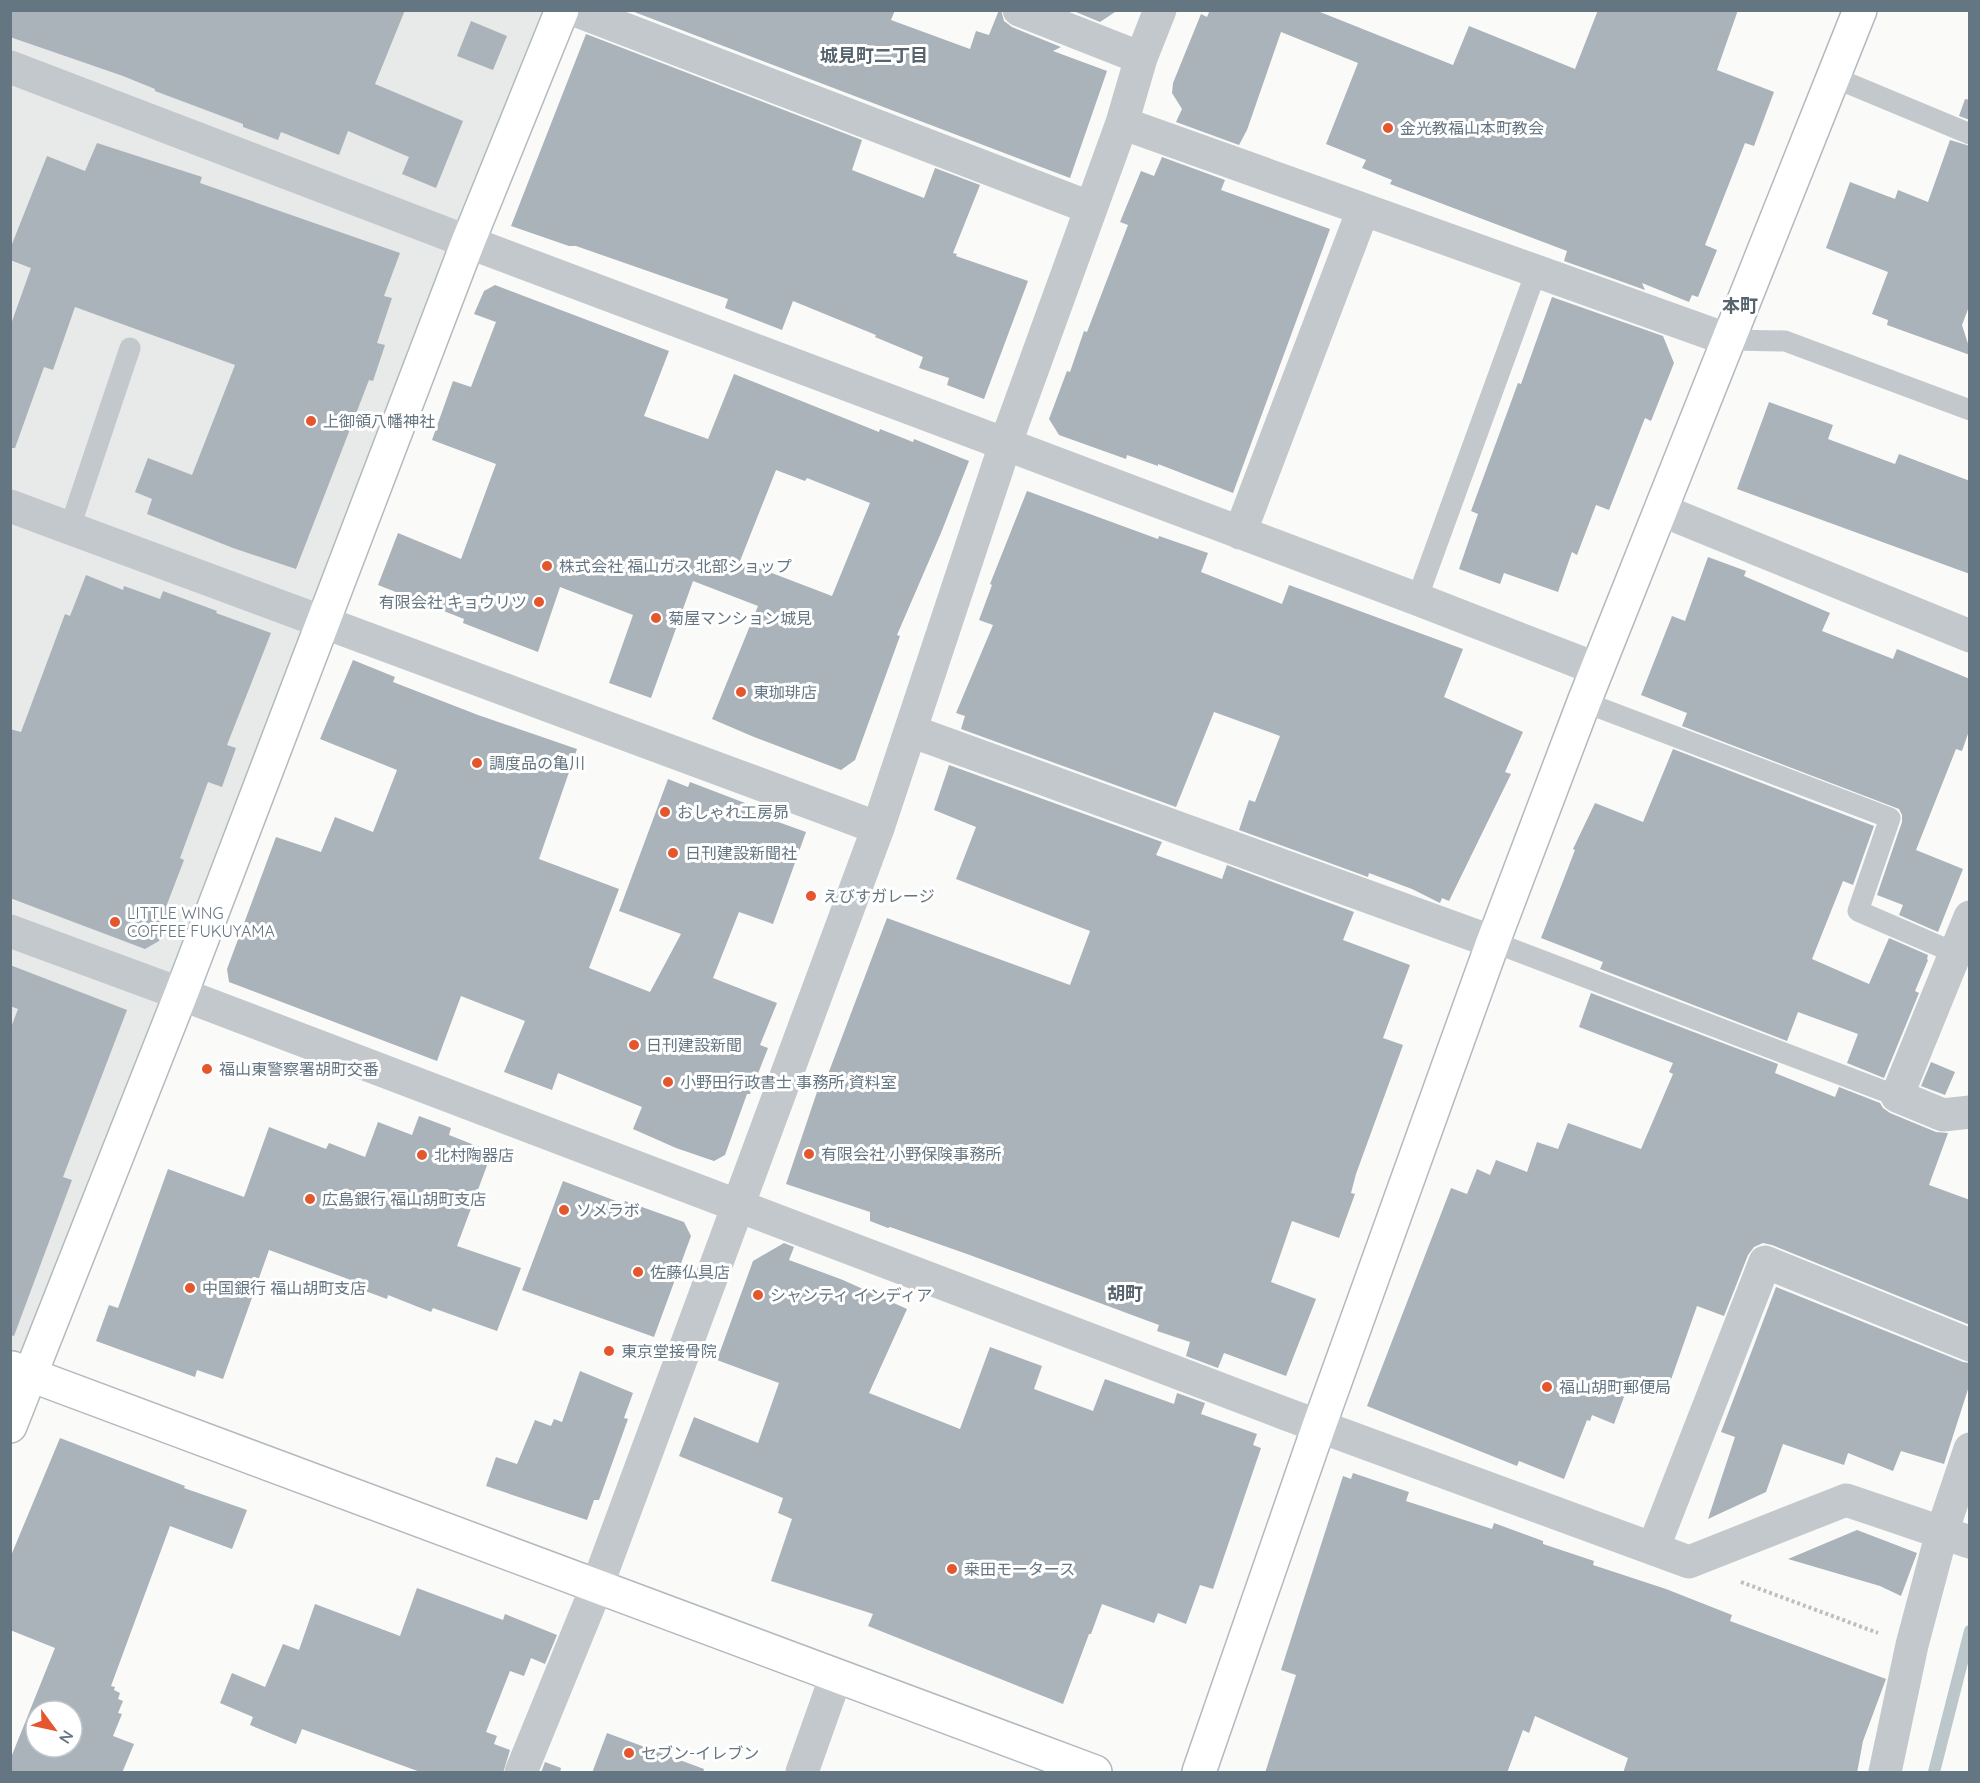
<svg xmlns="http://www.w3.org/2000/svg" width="1980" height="1783" font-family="Quicksand,'Noto Sans JP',sans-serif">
  <rect width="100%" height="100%" fill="#fafaf8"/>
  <path fill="#e8e9e9" d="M11,11H556L11,1427Z"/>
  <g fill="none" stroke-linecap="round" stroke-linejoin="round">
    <path stroke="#bbc7cb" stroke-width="12" d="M1934,1772L1970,1631"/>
  </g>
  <path fill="#aab3b9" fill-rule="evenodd" d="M10,10H405L375,84L463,121L436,188L402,174L409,157L348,131L339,155L281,132L278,140L243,127V124L155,91V89L123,76L10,37Z
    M629,10H895L891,20L970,49L976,31L989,35L999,10H1001L1004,21L1012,27L1061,47L1053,51L1107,71L1070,178Z
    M1071,10H1118L1100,22Z
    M1210,10H1315L1453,65L1469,26L1575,69L1598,10H1738L1717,70L1774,92L1754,146L1745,143L1705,245L1717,250L1698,297L1692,295L1689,302L1642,283L1645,290L1564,261L1567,251L1390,184L1392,180L1362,168L1366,160L1326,144L1358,63L1281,32L1247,130L1239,145L1176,122L1182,109L1172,93L1173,83L1201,14L1207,17Z
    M471,21L507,36L493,70L457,56Z
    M586,34L862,140L852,170L924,198L935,168L980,185L953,253L957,254L956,256L1028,281L984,399L947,385L949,378L919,368L923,357L875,337L876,335L793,301L782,330L725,308L728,299L576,246H569L511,226Z
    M1965,99L1970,100V120L1959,116Z
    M1950,140L1970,146V304L1962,325L1970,350V355L1887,325L1888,320L1872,314L1888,272L1826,248L1850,182L1895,199L1898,190L1928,202Z
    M97,143L202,177L200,183L400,253L384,296L392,298L377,343L385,345L373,381L369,380L296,569L233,548L147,514L152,499L135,492L148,458L192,475L235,365L75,307L53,370L44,367L15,448H10V327L31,268L10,260V249L47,156L85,171Z
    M1162,157L1225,180L1221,190L1330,229L1233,493L1158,464V466L1127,455L1126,459L1059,435L1049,419L1067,371L1070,372L1084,331L1087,332L1128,225L1120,222L1141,171L1154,176Z
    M495,285L669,351L644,416L708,439L734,374L879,432L880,429L913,442L914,439L969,461L941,533L897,635L900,636L855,760L841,770L754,737L712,719L758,606L693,581L651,698L609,683L633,615L560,587L538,652L463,623L464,619L378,585L398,533L461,559L496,464L432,440L453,381L471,387L496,322L474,314L484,291ZM776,470L805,481L807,478L870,503L832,596L740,561Z
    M1552,297L1663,336L1674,363L1651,421L1645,418L1609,510L1596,505L1577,555L1572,552L1558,592L1504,573L1500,584L1459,569L1478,514L1471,511L1518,383L1521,384L1537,339Z
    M1769,402L1833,425L1828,439L1895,464L1899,454L1970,481V574L1737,489Z
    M1027,491L1158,539L1159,536L1208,553L1201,572L1282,604L1289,585L1463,649L1444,697L1523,732L1505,772L1511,774L1449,901L1442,898L1440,903L1412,889L1369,873L1368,877L1239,830L1249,800L1255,802L1280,736L1214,712L1176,807L961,729L965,716L956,713L993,625L979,620L992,585L990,584Z
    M1708,557L1746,571L1744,576L1830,613L1822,631L1893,659L1897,649L1970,679V728L1962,751L1956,749L1916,850L1963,869L1938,932L1899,915L1903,905L1877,895L1902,822V815L1899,809L1682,726L1687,713L1641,695L1672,616L1685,621Z
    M86,575L123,590L124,586L160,599L163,591L217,611L216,613L271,633L227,745L236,748L222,787L208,782L180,858L184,860L166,907L171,910L159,941L145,949L10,898V729L21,732L65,614L70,616Z
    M353,660L395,677L393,682L478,715L577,749L539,859L619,889L589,968L650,992L681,934L619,911L668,779L688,787L690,782L745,803L742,809L806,832L773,924L739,912L713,978L777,1003L760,1045L768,1048L750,1094H747L725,1155L714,1161L676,1148L633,1129L642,1107L558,1073L552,1090L504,1072L525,1021L461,996L437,1061L229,982L227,969L276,837L321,852L335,817L373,832L397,770L320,739Z
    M1673,749L1874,826L1853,885L1843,881L1812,959L1869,984L1889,938L1928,955L1927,959L1928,960L1915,991L1919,993L1884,1078L1847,1063L1858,1034L1798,1012L1787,1041L1600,969L1603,962L1541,938L1575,850L1573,849L1595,803L1643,822Z
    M949,765L1162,842L1156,855L1222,879L1227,865L1354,912L1343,940L1410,965L1383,1038L1403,1045L1356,1174L1351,1193L1355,1194L1339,1238L1292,1221L1271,1282L1316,1299L1286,1376L1224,1353L1218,1368L1186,1356L1190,1342L1157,1331L1159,1325L967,1254L890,1227L888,1228L870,1221V1212L786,1184L818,1089L822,1090L887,918L1070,985L1090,931L956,879L976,827L934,810Z
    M10,965L127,1010L63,1177L72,1180L14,1336L10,1335V1030L18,1009L10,1006Z
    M1591,993L1778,1064L1775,1073L1835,1097L1839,1087L1880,1103L1883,1108L1890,1113L1936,1132L1948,1133L1929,1185L1970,1200V1325L1772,1245L1763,1243L1754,1247L1748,1255L1724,1316L1697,1306L1667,1391L1631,1378L1614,1424L1592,1415L1590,1421L1587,1420L1564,1479L1519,1461L1517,1466L1367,1406L1451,1188L1467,1194L1477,1169L1490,1175L1496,1160L1527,1172L1537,1142L1558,1149L1568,1123L1641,1149L1673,1074L1669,1072L1673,1063L1579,1027Z
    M1931,1062L1955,1072L1945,1095L1921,1086Z
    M419,1116L451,1128L449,1135L492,1152L457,1246L521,1268L497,1331L433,1308L431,1312L388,1295L387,1299L357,1288L359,1283L269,1250L223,1379L197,1370L195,1377L96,1341L109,1305L118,1308L168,1169L244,1197L269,1127L326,1149L329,1143L365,1157L378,1122L412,1135Z
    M563,1181L624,1204L625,1201L684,1222L691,1236L654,1337L522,1290Z
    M784,1243L794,1247L789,1260L843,1280L907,1309L869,1393L960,1429L990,1347L1042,1366L1034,1389L1093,1411L1105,1379L1174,1404L1177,1393L1205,1403L1201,1414L1257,1434L1253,1445L1261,1448L1213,1589L1200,1585L1186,1624L1158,1613L1154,1623L1102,1604L1091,1634H1089L1063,1704L868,1626L873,1614L771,1581L792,1519L778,1513L783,1498L679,1456L694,1417L758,1443L779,1383L717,1360L753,1261Z
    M1776,1287L1963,1362L1970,1363V1383L1944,1464L1901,1451L1893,1471L1848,1453L1844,1465L1783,1444L1766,1492L1708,1519L1735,1437L1721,1432Z
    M580,1371L633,1393L624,1418L628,1419L599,1500H594L587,1520L486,1486L496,1457L517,1464L535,1420L551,1426L554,1419L562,1422Z
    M60,1438L185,1486L184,1488L247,1510L232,1549L170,1526L111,1686L115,1687L114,1690L120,1693L118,1699L123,1701L118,1713L122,1714L113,1736L134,1744L122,1773H10V1760L55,1648L10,1630V1558ZM36,1711H72V1747H36Z
    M1353,1473L1409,1492L1406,1501L1492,1529L1494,1523L1543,1541V1544L1594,1561L1593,1565L1666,1589L1732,1615L1730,1621L1886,1679L1863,1741L1857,1773H1623L1628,1758L1535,1716L1529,1733L1523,1730L1507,1773H1265L1296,1675L1281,1670L1343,1476L1351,1479Z
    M1857,1530L1917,1553L1901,1596L1880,1586L1788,1559Z
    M417,1588L503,1620L505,1614L557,1635L545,1664L531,1658L524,1676L510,1671L486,1732L497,1736L494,1744L510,1750L503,1773H423L302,1729L296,1744L250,1725L253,1717L220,1703L232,1673L265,1687L283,1644L299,1650L315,1604L400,1636Z
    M607,1733L704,1769L703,1773H592Z
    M545,1762L561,1768L560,1773H541Z"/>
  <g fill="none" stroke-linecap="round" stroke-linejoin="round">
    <g stroke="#b3babf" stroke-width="36">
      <path id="secondary" d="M12,1368L1095,1772
        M10,1426L181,994L468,242L562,10
        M1199,1772L1319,1426L1493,942L1584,702L1860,10"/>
    </g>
    <path stroke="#bbbfc2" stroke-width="4" stroke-dasharray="3 3" stroke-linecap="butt" d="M1741,1582L1878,1633"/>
    <path stroke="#c3c8cc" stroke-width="21" d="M1833,77L1970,134
      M1729,340L1785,341L1970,410
      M70,527L130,348
      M1417,599L1536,272
      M1584,702L1890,818L1858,911L1955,953
      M1493,942L1897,1096"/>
    <path stroke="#c3c8cc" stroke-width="33" d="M575,10L1091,208
      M1019,10L1141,58
      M10,67L468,242L1417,599L1597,669
      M1122,123L1729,340
      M10,506L878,828
      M1661,510L1970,636
      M1240,533L1363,210
      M911,731L1493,942
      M1970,917L1897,1096L1943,1115L1970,1112
      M10,931L181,994L1286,1414L1689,1562L1846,1500L1970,1542
      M1653,1549L1765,1262L1970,1345
      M521,1772L597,1586L878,828L1005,445L1122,123L1141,58L1160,10
      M802,1772L836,1676
      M1885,1772L1912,1645L1942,1532L1970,1449"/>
    <use href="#secondary" stroke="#fff" stroke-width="33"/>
  </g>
  <g fill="#e4572e" stroke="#fff" stroke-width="2">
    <circle cx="1388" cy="128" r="6"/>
    <circle cx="311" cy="421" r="6"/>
    <circle cx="547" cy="566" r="6"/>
    <circle cx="539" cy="602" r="6"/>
    <circle cx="656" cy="618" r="6"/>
    <circle cx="741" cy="692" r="6"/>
    <circle cx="477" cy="763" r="6"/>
    <circle cx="665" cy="812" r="6"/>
    <circle cx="673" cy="853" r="6"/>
    <circle cx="811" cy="896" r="6"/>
    <circle cx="115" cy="922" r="6"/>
    <circle cx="634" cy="1045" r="6"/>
    <circle cx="207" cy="1069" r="6"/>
    <circle cx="668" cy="1082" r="6"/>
    <circle cx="809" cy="1154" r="6"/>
    <circle cx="422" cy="1155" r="6"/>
    <circle cx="310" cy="1199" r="6"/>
    <circle cx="564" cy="1210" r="6"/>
    <circle cx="638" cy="1272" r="6"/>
    <circle cx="190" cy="1288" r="6"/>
    <circle cx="758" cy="1295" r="6"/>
    <circle cx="609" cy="1351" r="6"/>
    <circle cx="1547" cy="1387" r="6"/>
    <circle cx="952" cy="1569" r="6"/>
    <circle cx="629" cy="1753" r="6"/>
  </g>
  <g text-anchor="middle" stroke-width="6" stroke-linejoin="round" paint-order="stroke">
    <g font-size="16" fill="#657683" stroke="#fff" text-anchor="start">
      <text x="1400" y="134">金光教福山本町教会</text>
      <text x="323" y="427">上御領八幡神社</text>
      <text x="559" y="572">株式会社 福山ガス 北部ショップ</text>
      <text x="527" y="608" text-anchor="end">有限会社 キョウリツ</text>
      <text x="668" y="624">菊屋マンション城見</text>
      <text x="753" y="698">東珈琲店</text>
      <text x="489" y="769">調度品の亀川</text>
      <text x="677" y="818">おしゃれ工房昴</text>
      <text x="685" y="859">日刊建設新聞社</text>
      <text x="823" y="902">えびすガレージ</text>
      <text x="127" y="919">LITTLE WING<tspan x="127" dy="18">COFFEE FUKUYAMA</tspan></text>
      <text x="646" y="1051">日刊建設新聞</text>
      <text x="219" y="1075">福山東警察署胡町交番</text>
      <text x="680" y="1088">小野田行政書士 事務所 資料室</text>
      <text x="821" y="1160">有限会社 小野保険事務所</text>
      <text x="434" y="1161">北村陶器店</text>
      <text x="322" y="1205">広島銀行 福山胡町支店</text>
      <text x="576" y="1216">ソメラボ</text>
      <text x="650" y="1278">佐藤仏具店</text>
      <text x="202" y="1294">中国銀行 福山胡町支店</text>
      <text x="770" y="1301">シャンティ インディア</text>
      <text x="621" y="1357">東京堂接骨院</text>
      <text x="1559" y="1393">福山胡町郵便局</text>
      <text x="964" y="1575">桒田モータース</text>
      <text x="641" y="1759">セブン-イレブン</text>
    </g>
    <g font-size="18" font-weight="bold" fill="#57646e" stroke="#fff">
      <text x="874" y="62">城見町二丁目</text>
      <text x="1740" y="312">本町</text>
      <text x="1125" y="1300">胡町</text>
    </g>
  </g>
  <rect width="1980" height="1783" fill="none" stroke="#657683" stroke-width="24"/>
  <g transform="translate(54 1729) rotate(123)"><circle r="28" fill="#ffffff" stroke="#c1c8cd" stroke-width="1.5"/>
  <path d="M0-4.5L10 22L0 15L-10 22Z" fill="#e4572e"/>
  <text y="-9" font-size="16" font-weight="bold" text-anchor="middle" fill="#657683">N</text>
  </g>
</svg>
